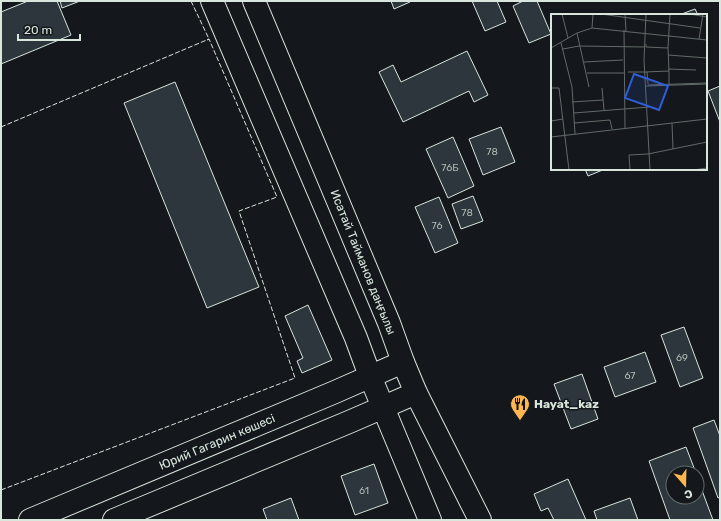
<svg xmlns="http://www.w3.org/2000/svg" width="721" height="521" font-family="Rubik,sans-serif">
  <rect width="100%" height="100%" fill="#14181c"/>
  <path fill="#2c363c" stroke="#d8e6dc" d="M28,1H57L71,35L1,64V12Z
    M60,1H80L62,8Z
    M391,1H410V2L394,9Z
    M472,1H497L506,22L485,31Z
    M523,1H537L551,34L529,43L513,6Z
    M695,9L698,15H679Z
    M467,51L488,95L474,102L469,91L403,122L379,72L393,65L401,82Z
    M175,82L259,287L207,308L124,103Z
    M720,86V122L708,91Z
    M501,127L515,162L483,175L469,139Z
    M453,137L474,186L448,198L426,149Z
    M585,169H605L588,176Z
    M473,196L483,221L461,229L452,204Z
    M439,197L458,243L435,253L415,207Z
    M308,305L332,360L302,373L297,361L303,358L285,316Z
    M684,327L703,378L680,387L661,335Z
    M645,352L656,382L615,397L604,367Z
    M582,374L598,419L571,429L554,384Z
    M714,420L720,436V497L718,498L693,428Z
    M686,447L696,473H673V497H697V477L713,520H670L649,461Z
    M374,464L388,503L355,515L341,476Z
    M568,479L586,520H554L548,508L541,511L534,494Z
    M291,498L299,520H267L263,509Z
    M630,498L638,520H597L594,511Z"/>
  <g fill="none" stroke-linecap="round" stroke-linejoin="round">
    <g stroke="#d8e6dc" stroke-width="24">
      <path id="tertiary" d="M30,520L335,392L403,362
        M114,520L349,422L416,393"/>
    </g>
    <g stroke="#d8e6dc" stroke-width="24">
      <path id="primary" d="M212,1L356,338L370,376L430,520
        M254,1L389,323L403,362L416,393L480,520"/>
    </g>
    <use href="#tertiary" stroke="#14181c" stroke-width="22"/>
    <use href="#primary" stroke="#14181c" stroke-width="22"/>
    <path stroke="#d8e6dc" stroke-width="1" stroke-dasharray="5 2" stroke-linecap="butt" d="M191,1L209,39L207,40
      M1,127L209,39L277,197L239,211L295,378L1,490"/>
  </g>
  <defs>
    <g id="restaurant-pin" transform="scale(1)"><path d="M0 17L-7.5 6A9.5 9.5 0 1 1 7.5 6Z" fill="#ffb74d" stroke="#14181c"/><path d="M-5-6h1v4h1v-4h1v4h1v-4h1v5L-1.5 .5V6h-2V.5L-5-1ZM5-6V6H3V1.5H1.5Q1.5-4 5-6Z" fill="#111"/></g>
  </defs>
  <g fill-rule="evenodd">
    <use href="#restaurant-pin" x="520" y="404"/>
  </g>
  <g text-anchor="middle" stroke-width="3" stroke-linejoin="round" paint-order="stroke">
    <g font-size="10" fill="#adbab4">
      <text x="492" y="155">78</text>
      <text x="450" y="171">76Б</text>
      <text x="467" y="216">78</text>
      <text x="437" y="229">76</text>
      <text x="682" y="361">69</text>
      <text x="630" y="379">67</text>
      <text x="364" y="494">61</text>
    </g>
    <g font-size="12" fill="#d8e6dc" stroke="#14181c">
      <text transform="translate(363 262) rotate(68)" y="4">Исатай Тайманов даңғылы</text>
      <text transform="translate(217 442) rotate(-23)" y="4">Юрий Гагарин көшесі</text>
    </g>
    <g font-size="12" font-weight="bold" fill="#d8e6dc" stroke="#14181c" text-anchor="start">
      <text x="534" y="408">Hayat_kaz</text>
    </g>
  </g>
  <g transform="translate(551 14)">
    <rect width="156" height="156" fill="#14181c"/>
    <path fill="none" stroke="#626a69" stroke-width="1" d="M11,0L17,24M50,0L149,14M74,0L75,17M95,0L93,46L99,156M138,0L156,3M41,14L42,0M73,16L74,114M26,19L38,73M148,25L152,0M10,29L21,73L24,120M0,34L26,19L41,14L156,26M117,34L119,0M12,35L28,32L94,33M117,41L156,44M33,48L72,46M117,55L145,56M118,57V70M77,58H94M94,58L118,57L117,34L95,33V30M96,58L97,70M36,59H73M97,71L156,69M95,72L156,70M0,74H8L18,156M51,74L53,96M21,88L52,86M23,99L98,93M0,107L12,105M23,109L59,106L61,115M121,109L122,135M0,123L156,105M79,156L78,141L97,140L156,128M142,156L156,154"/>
    <path fill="#305dd8" fill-opacity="0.15" stroke="#305dd8" stroke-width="2" d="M83,60L117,72L108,96L74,84Z"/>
    <rect width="156" height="156" fill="none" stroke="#d8e6dc" stroke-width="2"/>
  </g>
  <rect width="721" height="521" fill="none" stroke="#d8e6dc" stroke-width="4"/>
  <g transform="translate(685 485) rotate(160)"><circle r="19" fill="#14181c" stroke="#626a69"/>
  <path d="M0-3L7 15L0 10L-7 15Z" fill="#ffb74d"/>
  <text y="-6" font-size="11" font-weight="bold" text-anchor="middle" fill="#d8e6dc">С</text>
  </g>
  <path d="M18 34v6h62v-6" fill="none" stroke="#d8e6dc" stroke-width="2"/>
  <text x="24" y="34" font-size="12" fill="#d8e6dc" stroke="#14181c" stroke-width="3" paint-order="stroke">20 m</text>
</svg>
